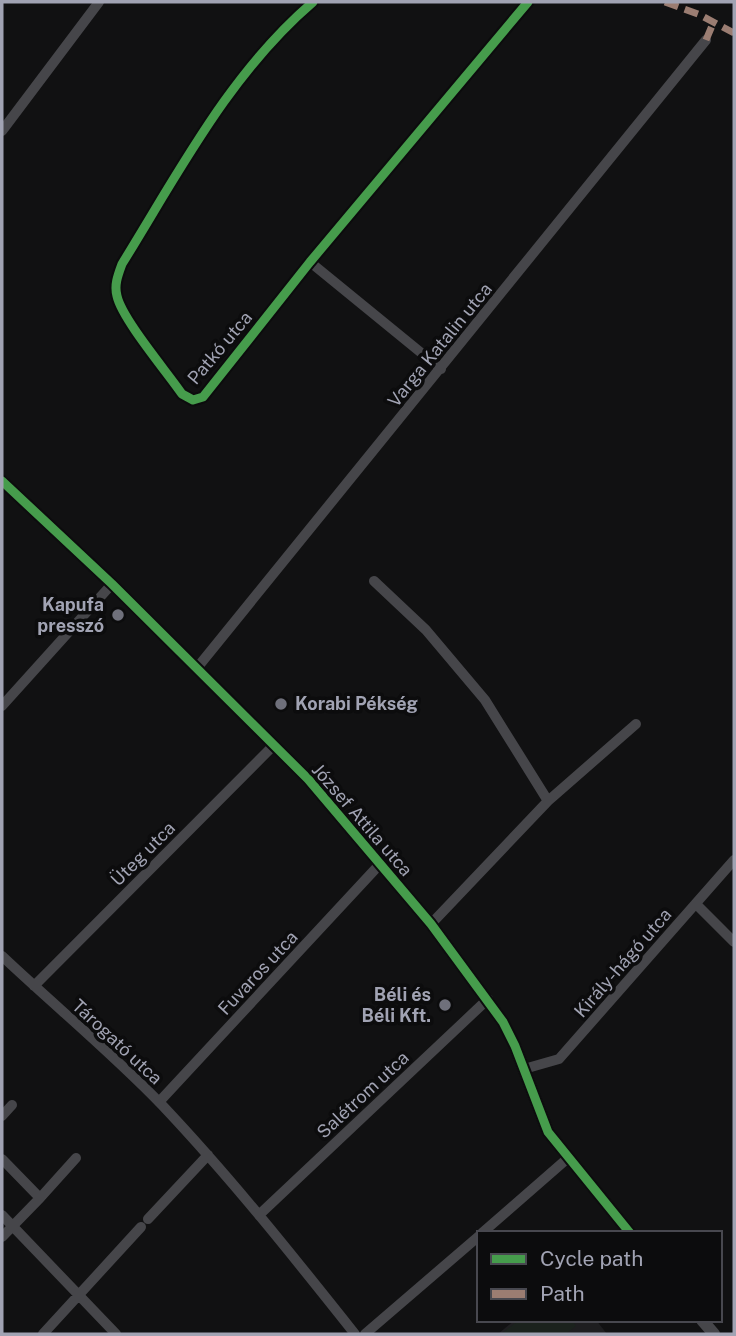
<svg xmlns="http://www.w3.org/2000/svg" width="736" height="1336" font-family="'Public Sans',sans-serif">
  <rect width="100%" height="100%" fill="#111112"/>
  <path fill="#1e1e20" d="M515,1320H596L607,1334H498Z"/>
  <path fill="#1b221d" d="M519,1320H572L576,1326L566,1334H501Z"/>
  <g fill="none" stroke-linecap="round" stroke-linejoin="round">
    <path stroke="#46464a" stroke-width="10" d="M313,2C230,73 179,172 122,264C118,275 114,285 117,296C122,319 167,372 182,394L193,400L203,397L310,262L528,2
      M2,131L99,2
      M310,262L441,369
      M374,581L426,630L485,700L548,801
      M197,668L706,40
      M2,706L112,584
      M696,904L734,942
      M431,924L548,801L636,724
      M2,956C55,1006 112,1053 162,1105C231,1178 293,1256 355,1334
      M34,986L274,745
      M524,1069L559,1059L734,860
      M159,1102L380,864
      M2,1116L12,1105
      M2,1159L40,1198L2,1237
      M40,1198L76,1158
      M260,1214L488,999
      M2,1215L116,1334
      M148,1219L208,1155
      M482,1233L568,1158
      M43,1334L141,1227
      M365,1334L479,1236"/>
    <path stroke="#46464a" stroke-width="12" d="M2,481L112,584L308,779L431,924L503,1022L515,1046L548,1132L630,1233
      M702,1320L714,1334"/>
    <path stroke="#9b7d72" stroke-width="7" stroke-dasharray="14 7" stroke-linecap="butt" d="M665,2L698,14L734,33
      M706,40L714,21"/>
    <g stroke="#0c0c0d" stroke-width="13">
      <path id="cycleway" d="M313,2C230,73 179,172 122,264C118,275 114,285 117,296C122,319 167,372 182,394L193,400L203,397L310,262L528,2
        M2,481L112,584L308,779L431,924L503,1022L515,1046L548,1132L630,1233"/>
    </g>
    <use href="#cycleway" stroke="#469c4c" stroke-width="9"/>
  </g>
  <g fill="#6f707b" stroke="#0c0c0d" stroke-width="2.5">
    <circle cx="118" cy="615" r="7"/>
    <circle cx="281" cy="704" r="7"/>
    <circle cx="445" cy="1005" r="7"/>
  </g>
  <g text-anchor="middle" stroke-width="7" stroke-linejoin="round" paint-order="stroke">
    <g font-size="18" fill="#a1a3b3" stroke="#0c0c0d">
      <text transform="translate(440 345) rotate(-51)" y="6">Varga Katalin utca</text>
      <text transform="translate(220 348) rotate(-50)" y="6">Patkó utca</text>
      <text transform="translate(362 820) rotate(49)" y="6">József Attila utca</text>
      <text transform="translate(143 854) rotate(-45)" y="6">Üteg utca</text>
      <text transform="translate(623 963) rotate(-49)" y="6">Király-hágó utca</text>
      <text transform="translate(258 973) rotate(-47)" y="6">Fuvaros utca</text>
      <text transform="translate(117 1042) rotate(43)" y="6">Tárogató utca</text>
      <text transform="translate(363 1095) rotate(-43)" y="6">Salétrom utca</text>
    </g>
    <g font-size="18" font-weight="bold" fill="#a1a3b3" stroke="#0c0c0d" text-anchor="end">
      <text x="104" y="611">Kapufa<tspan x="104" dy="21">presszó</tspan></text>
      <text x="295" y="710" text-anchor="start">Korabi Pékség</text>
      <text x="431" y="1001">Béli és<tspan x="431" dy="21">Béli Kft.</tspan></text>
    </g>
  </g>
  <rect width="736" height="1336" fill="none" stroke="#a1a3b3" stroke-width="7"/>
  <rect x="477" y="1231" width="245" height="91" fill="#0c0c0d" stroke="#48484f" stroke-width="2"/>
  <rect x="491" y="1254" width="35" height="10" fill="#469c4c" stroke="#48484f" stroke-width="2"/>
  <text x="540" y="1266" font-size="21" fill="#a1a3b3">Cycle path</text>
  <rect x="491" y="1289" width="35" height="10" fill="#9b7d72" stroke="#48484f" stroke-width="2"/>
  <text x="540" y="1301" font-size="21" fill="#a1a3b3">Path</text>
</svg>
